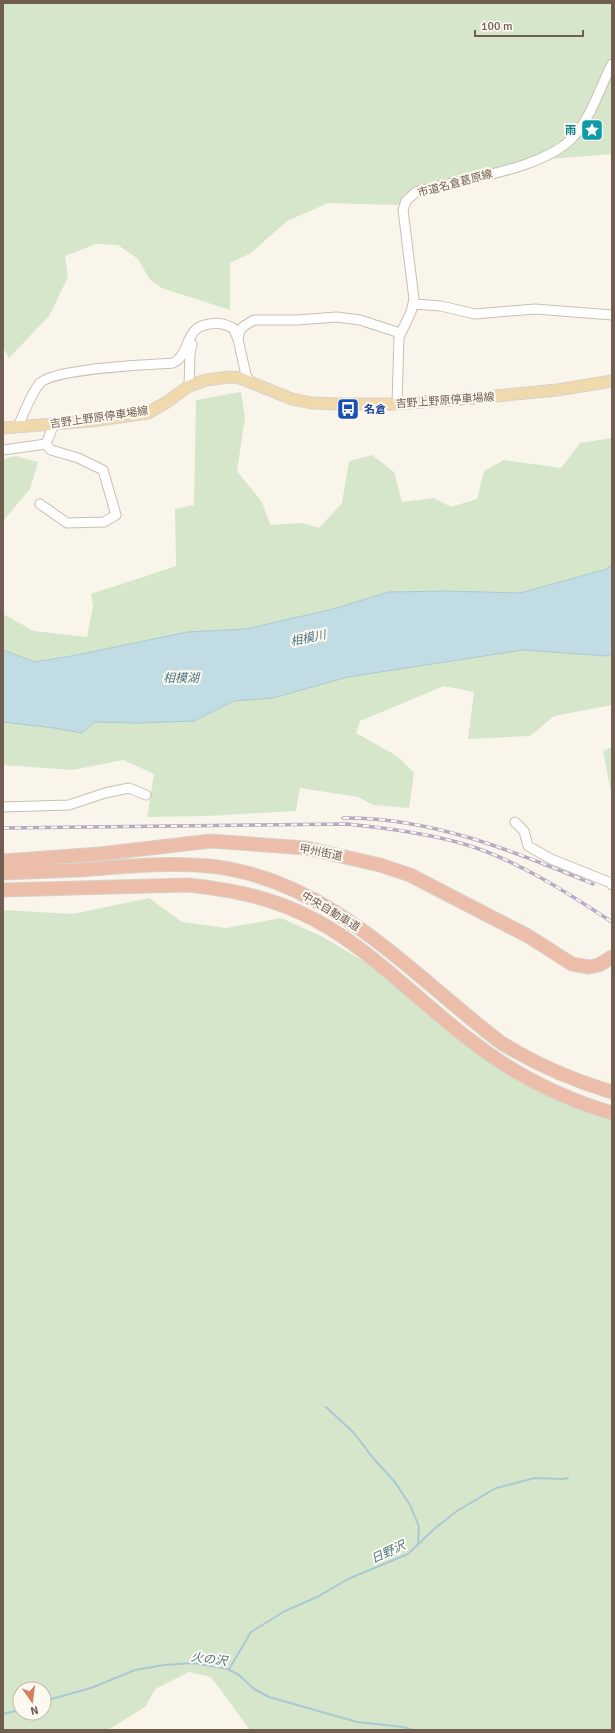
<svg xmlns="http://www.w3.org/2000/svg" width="615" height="1733" font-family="Signika,'Noto Sans JP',sans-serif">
  <rect width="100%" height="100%" fill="#faf5eb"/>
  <path fill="#d5e6cb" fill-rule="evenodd" d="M3,3H612V154L537,160L455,176L397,205L328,203L287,221L251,253L230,263V310L162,288L150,280L138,259L118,245L96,244L65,256L68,277L49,316L9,358L3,347Z
    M241,392L245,418L237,471L262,502L270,525L302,523L319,528L342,503L349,461L372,455L394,472L402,502L434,498L451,507L477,499L484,471L504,460L561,468L580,443L612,438V564L607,569L520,593L446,591L389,592L333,609L246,629L187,632L77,655L35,662L3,650V614L34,631L87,637L93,606L91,594L176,566L175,509L194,505L196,400Z
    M16,456L38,462L30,489L3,521V459Z
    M523,650L607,656L612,654V705L554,716L530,736L468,739L474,692L444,686L360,721L356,733L397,756L414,773L409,808L373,805L358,797L300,788L296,811L207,816L147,817L154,774L123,760L73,770L3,765V722L54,728L82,733L95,722L138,723L194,721L234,701L273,698L348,677Z
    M612,747V797L603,751Z
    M149,898L182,922L226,928L281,918L323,937L375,968L491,1064L560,1101L612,1121V1730H250L211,1677L189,1672L155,1689L145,1707L108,1730H3V910L73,914ZM20,1689H44V1713H20Z"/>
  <path fill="#c1dce2" stroke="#a9cad2" d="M612,564V654L607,656L523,650L348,677L273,698L234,701L194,721L138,723L95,722L82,733L54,728L3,722V650L35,662L77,655L187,632L246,629L333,609L389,592L446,591L520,593L607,569Z"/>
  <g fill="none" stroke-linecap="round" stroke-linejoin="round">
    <path stroke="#a9cad2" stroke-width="2" d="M326,1407L354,1433L373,1458L395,1482L410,1505L419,1527L418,1545
      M229,1669L251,1632L285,1611L317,1597L348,1579L408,1554L434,1529L457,1511L496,1488L535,1478L563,1479L568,1478
      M44,1701L91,1688L135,1670L164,1665L193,1663L228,1669L239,1675L254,1689L269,1697L357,1722L403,1727L413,1730
      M3,1714L20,1710"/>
    <g stroke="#cbbeb2" stroke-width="11">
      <path id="minor" d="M414,304L441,306L475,314L535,309L612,315
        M250,382L246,375L238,339L240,330L244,326L254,320H297L337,317L360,320L400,333
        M189,386L190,354L192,344
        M397,404L399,337L411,312L414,299L403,210L406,201L416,192C460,179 545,170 574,136C592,116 600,87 612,64
        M18,427C22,417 33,391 40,383C56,368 148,365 173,363C190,355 185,329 205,325C216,322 223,323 233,328L238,339
        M3,450L46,444L54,424
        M40,504L67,523L104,522L116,515L103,470L78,458L51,450L46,444
        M3,807L69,805L105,793L129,788L146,795
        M515,822L524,831L528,846L551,859L611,883L612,885"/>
    </g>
    <g stroke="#d8d2ce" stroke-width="13">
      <path id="major" d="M3,428L91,421L148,413L167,402L189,386L206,380L230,377L240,378L292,399L312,403L337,404H397L486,397L557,390L612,381"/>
    </g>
    <g stroke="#d8d2ce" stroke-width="15">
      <path id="highway" d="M3,861L99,854L211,841L306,848L380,865L410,875L528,936L572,964L589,967L599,965L612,957
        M3,873C28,872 53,871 79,870C122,867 165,862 209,866C328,878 410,973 500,1042C535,1064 572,1080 612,1092
        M3,890L187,885C227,889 264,896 301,913C365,942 414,998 470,1040C512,1073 561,1098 612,1113"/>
    </g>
    <use href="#minor" stroke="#fff" stroke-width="9"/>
    <use href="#major" stroke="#f0d9ac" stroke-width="11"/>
    <use href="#highway" stroke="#ecbeaa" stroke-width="13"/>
    <g stroke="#b8aac3" stroke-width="3.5">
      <path id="rail" d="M343,818C430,817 514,851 593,884
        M3,828L347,824C387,828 426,833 464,844C515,859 568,893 612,922"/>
    </g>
    <use href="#rail" stroke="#fdf9f1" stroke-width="2" stroke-dasharray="6" stroke-linecap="butt"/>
  </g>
  <defs>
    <g id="sight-square" transform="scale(1.15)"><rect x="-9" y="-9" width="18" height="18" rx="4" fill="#0f9aa8" stroke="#fdf9f1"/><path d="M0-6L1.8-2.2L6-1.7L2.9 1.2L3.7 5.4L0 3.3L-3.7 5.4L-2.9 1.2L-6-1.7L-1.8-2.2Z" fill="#fff"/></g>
    <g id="bus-square" transform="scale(1.15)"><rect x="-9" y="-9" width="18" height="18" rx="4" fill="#1a4fb4" stroke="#fdf9f1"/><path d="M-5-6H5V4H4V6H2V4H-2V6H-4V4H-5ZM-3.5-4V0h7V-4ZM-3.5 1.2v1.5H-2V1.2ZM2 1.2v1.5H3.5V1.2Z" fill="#fff"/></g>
  </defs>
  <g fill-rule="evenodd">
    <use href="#sight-square" x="592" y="130"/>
    <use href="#bus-square" x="348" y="409"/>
  </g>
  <g text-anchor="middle" stroke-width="4" stroke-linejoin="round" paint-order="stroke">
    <g font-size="11" font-weight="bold" fill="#0d838f" stroke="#fdf9f1" text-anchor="end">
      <text x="576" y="134">雨</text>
    </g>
    <g font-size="11" fill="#725e51" stroke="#fdf9f1">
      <text transform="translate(455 183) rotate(-15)" y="4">市道名倉葛原線</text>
      <text transform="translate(445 400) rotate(-4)" y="4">吉野上野原停車場線</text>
      <text transform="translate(99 417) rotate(-8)" y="4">吉野上野原停車場線</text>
      <text transform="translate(321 852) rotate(11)" y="4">甲州街道</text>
      <text transform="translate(331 911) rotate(31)" y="4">中央自動車道</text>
    </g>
    <g font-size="11" font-weight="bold" fill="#164399" stroke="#fdf9f1" text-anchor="start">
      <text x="364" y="413">名倉</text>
    </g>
    <g font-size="12" font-style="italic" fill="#4d7782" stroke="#fdf9f1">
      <text transform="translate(308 638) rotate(-12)" y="4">相模川</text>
      <text x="181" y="682">相模湖</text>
      <text transform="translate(388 1552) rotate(-25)" y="4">日野沢</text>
      <text transform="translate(209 1659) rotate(8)" y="4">火の沢</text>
    </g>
  </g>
  <rect width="615" height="1733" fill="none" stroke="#725e51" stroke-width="8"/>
  <g transform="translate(32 1701) rotate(166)"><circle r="19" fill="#fdf9f1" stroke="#c5bbb1"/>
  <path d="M0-3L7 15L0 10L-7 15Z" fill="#d47f60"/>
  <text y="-6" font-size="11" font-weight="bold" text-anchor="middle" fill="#725e51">N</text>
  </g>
  <path d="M475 30v6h108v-6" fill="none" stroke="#725e51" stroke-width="2"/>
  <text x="481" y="30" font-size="12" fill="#725e51" stroke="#fdf9f1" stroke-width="3" paint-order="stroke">100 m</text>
</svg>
